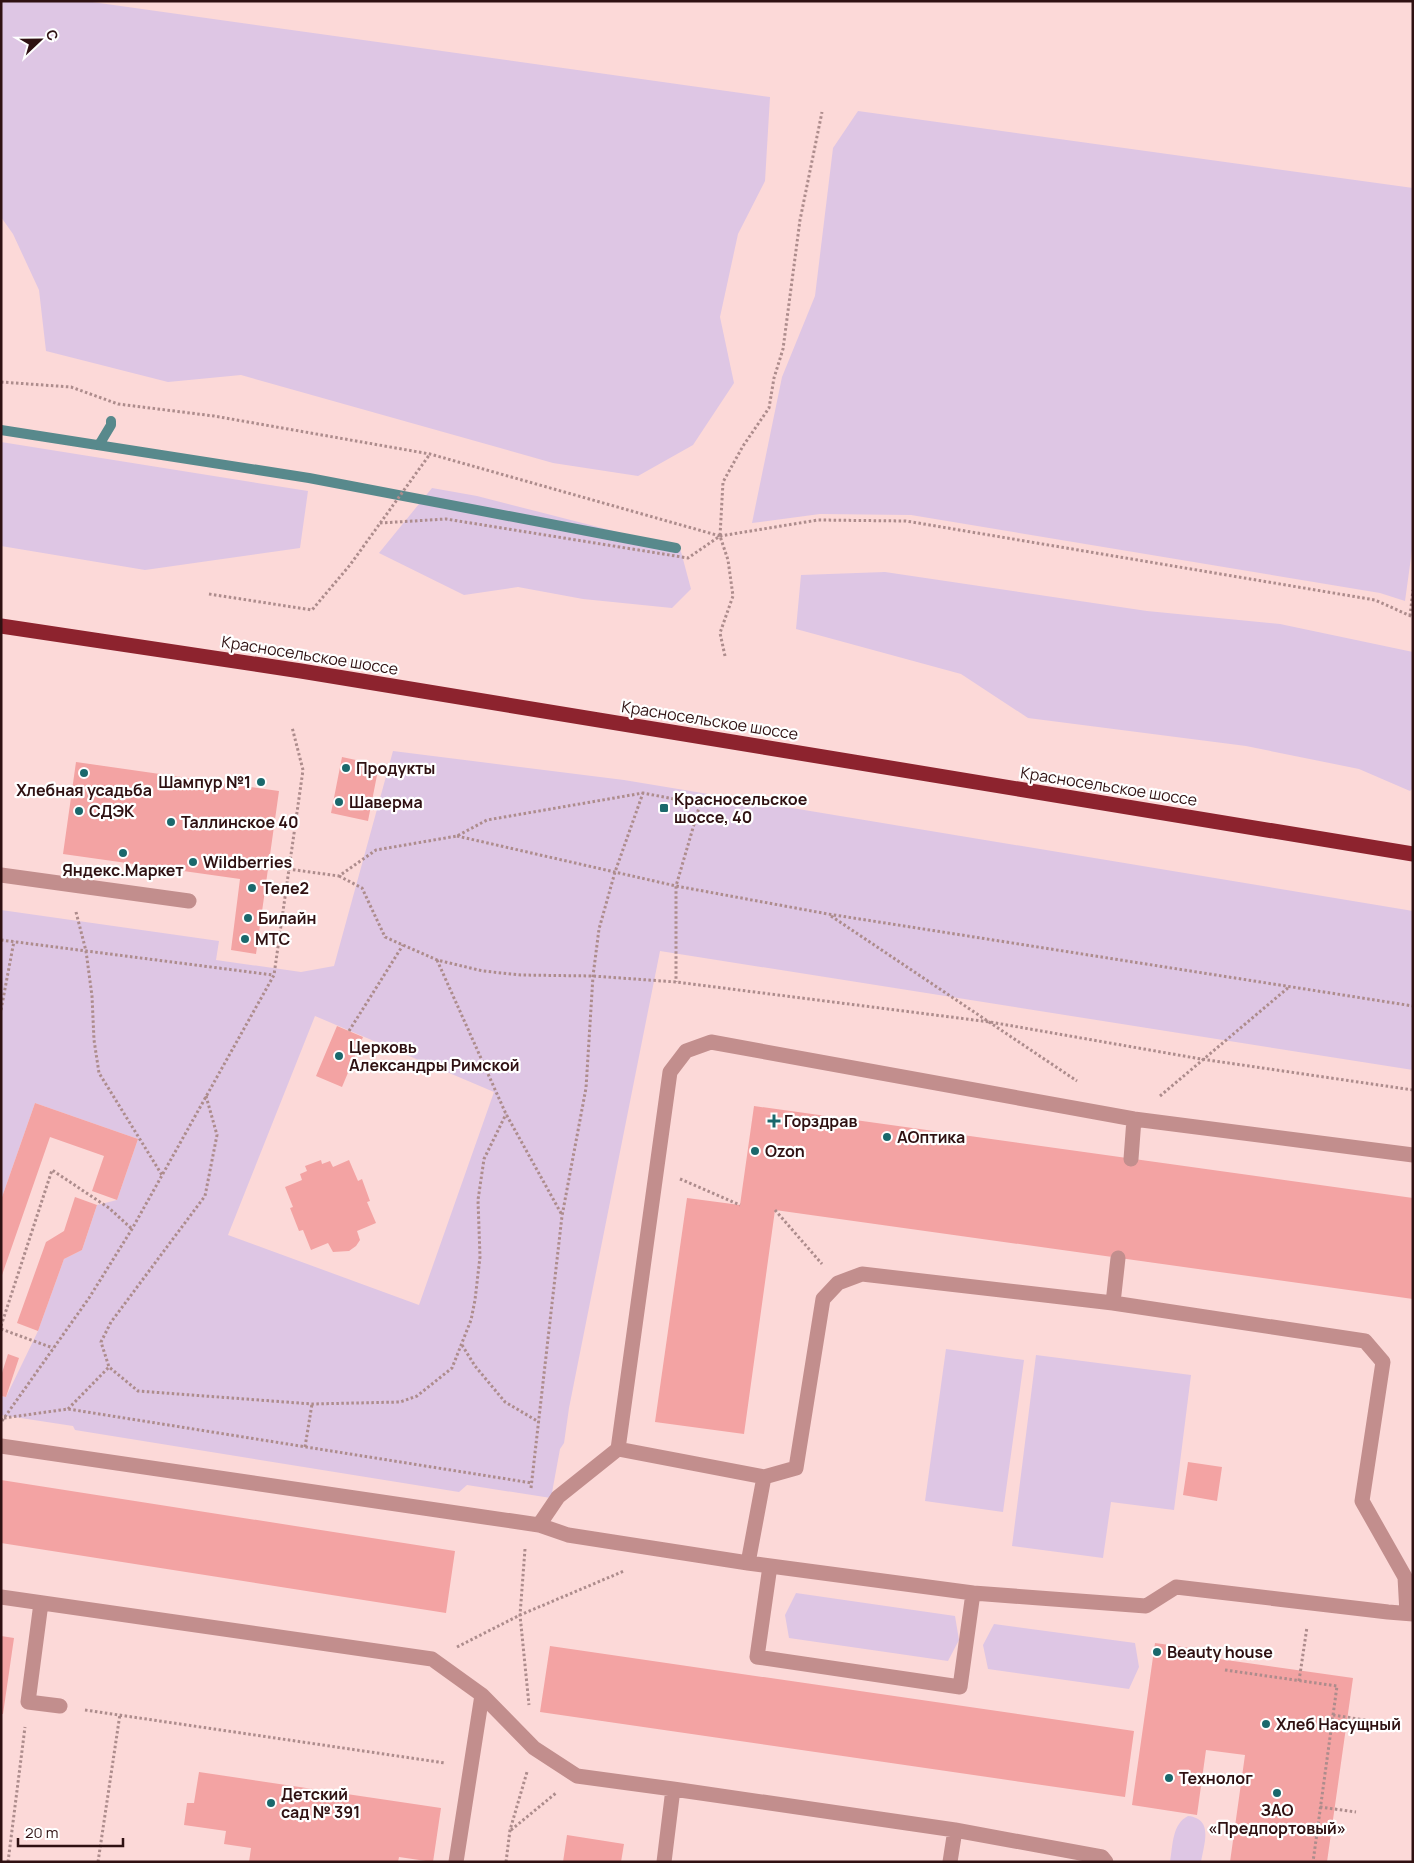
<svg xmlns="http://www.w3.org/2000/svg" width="1414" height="1863" font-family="Manrope,sans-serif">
  <rect width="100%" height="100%" fill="#fcd9d8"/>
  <path fill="#dec6e4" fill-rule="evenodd" d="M1,1H85L770,97L765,181L738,234L720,317L734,383L693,445L638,476L553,463L241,375L168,382L46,351L39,290L13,234L1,217Z
    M858,111L1413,188V543L1405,601L1380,593L911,515L820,514L752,523L782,377L815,296L833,148Z
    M1,442L308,491L300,548L145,570L1,546Z
    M432,488L477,496L680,548L691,589L672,608L583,599L518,587L464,595L379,553Z
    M885,572L1147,611L1280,624L1413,652V788L1410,791L1359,769L1246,746L1028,718L961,674L796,629L801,575Z
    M393,751L624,780L1413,911V1070L660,951L569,1408L564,1443L560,1449L551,1498L467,1485L459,1492L75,1430L73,1426L1,1415V1396L6,1397L38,1331L64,1259L82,1250L97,1205L117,1200L138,1139L35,1103L1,1200V910L219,941L216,960L301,972L334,966ZM315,1016L494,1092L419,1305L228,1235Z
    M946,1349L1024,1360L1003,1512L925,1501Z
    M1036,1355L1191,1375L1174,1510L1111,1502L1103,1558L1012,1546Z
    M796,1593L955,1616L959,1640L948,1661L789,1638L785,1615Z
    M994,1624L1135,1643L1139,1667L1129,1689L988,1669L983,1645Z
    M1188,1816C1214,1819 1204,1843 1201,1862H1170C1173,1845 1172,1824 1188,1816Z"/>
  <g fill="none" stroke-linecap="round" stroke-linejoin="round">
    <path stroke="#58898c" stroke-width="10" d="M1,430L309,478L676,548
      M99,445L111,425V421"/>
  </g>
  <path fill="#f3a3a3" d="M342,757L379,765L368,821L331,813Z
    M76,762L279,791L256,954L231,950L240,879L63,854Z
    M337,1026L363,1037L342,1087L316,1076Z
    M35,1103L138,1139L117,1200L92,1191L104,1156L50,1137L1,1278V1200Z
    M754,1106L1413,1198V1299L775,1210L744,1434L655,1422L687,1198L740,1205Z
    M321,1160L322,1164L330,1161L333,1167L349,1160L358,1181L362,1179L370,1201L367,1202L376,1223L357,1231L360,1240L356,1246L349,1251L333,1252L328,1243L311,1250L303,1230L299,1231L290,1208L293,1207L285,1187L302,1180L300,1174L307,1171L305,1166Z
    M75,1197L97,1205L82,1250L64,1259L38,1331L17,1323L46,1242L64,1231Z
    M8,1354L19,1358L6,1397L1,1396V1376Z
    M1188,1462L1222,1467L1217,1501L1183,1495Z
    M1,1480L455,1551L446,1613L1,1543Z
    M1,1636L14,1638L3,1714H1Z
    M1155,1643L1220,1652L1219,1659L1353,1678L1327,1862H1230L1245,1755L1206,1750L1197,1815L1132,1805Z
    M550,1646L1134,1731L1125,1797L540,1712Z
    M199,1772L441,1808L433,1862L399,1857L398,1862H249L251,1848L224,1844L226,1831L184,1825L187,1803H194Z
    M567,1835L624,1844L621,1862H563Z"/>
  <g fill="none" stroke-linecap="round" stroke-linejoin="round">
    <path stroke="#ad8c8c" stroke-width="3" stroke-dasharray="2.5 2.5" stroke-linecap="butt" d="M1,382L71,387L118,404L214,416L430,454L720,536
      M380,523L446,519L688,558L720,536L818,520L906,521L1375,600L1413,617
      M209,594L312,610L350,565L430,454
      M1410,616L1413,590
      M725,656L720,633L733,596L728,560L720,536L723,482L743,446L769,408L774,378L783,349L800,220L822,112
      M457,836L676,886L828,914L1413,1006
      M288,869L339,876L376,850L457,836L487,820L643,793L700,804L676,886V982
      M339,876L362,888L385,937L437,960L483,971L521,975L593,976L676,982L990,1022L1201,1059L1413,1090
      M76,912L86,951L92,996L94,1040L99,1073L162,1175
      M831,916L1077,1081
      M1,940L273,975
      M437,960L506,1114L562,1215
      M1,1010L14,941
      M349,1031L403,945
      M206,1096L217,1135L205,1196L111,1322L101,1342L109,1367L138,1391L312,1404L400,1402L417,1396L452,1368L471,1320L475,1300L480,1257L478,1200L484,1159L506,1114
      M1160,1096L1289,987
      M680,1179L740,1205
      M775,1210L822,1264
      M1,1326L52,1170L109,1208L132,1229
      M1,1329L53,1348
      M462,1345L475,1366L505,1402L539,1422
      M68,1409L109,1367
      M4,1418L68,1409L532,1483
      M2,1421L89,1298L132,1229L274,975L303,770L292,727
      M305,1447L312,1404
      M531,1488L562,1216L586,1088L593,976L599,929L615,872L643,793
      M525,1549L520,1615L529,1705
      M457,1647L520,1615L624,1571
      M1225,1670L1337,1686L1313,1862
      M1299,1681L1307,1627
      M85,1710L445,1763
      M1333,1715L1371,1721
      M1320,1807L1356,1812
      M511,1830L556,1793
      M8,1862L25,1727
      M98,1862L120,1714
      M506,1862L510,1830L527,1772"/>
    <path stroke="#c28e8d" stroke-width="15" d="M1,875L189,901
      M1131,1159L1134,1119
      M1113,1303L1118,1258
      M1,1446L539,1525L568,1535L748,1563L973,1593L1146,1606L1176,1587L1388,1612L1413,1614
      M539,1525L558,1497L618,1449
      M748,1563L764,1477
      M770,1566L757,1657L960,1687L973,1593
      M1,1597L432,1659L482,1695L534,1748L577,1776L673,1789L955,1830L1102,1857L1106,1862
      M41,1603L28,1702L60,1706
      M1407,1613L1405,1577L1362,1501L1383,1362L1365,1341L1113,1303L862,1274L838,1283L823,1299L796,1468L764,1477L618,1449L670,1072L686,1051L711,1042L1134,1119L1413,1155
      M456,1862L482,1695
      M664,1862L673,1789
      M950,1862L955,1830"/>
    <path stroke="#8d232e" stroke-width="15" d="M1,626L301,671L1413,854"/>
  </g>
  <g fill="#1a686c" stroke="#fff" stroke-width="2">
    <circle cx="346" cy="768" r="5"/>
    <circle cx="84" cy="773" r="5"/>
    <circle cx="261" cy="782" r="5"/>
    <circle cx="339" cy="802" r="5"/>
    <rect x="659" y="803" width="10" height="10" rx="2.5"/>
    <circle cx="79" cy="811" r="5"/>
    <circle cx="171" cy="822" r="5"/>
    <circle cx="123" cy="853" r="5"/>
    <circle cx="193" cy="862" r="5"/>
    <circle cx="252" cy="888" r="5"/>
    <circle cx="248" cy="918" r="5"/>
    <circle cx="245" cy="939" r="5"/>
    <circle cx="339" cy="1056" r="5"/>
    <path d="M771.5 1113.5h5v5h5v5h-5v5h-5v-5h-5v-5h5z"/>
    <circle cx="887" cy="1137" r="5"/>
    <circle cx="755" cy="1151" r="5"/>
    <circle cx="1157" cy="1652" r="5"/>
    <circle cx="1266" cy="1724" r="5"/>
    <circle cx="1169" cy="1778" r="5"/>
    <circle cx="1277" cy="1793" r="5"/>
    <circle cx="271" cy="1803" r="5"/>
  </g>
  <g text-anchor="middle" stroke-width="4.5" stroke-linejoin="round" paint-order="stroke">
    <g font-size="16" fill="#2f1112" stroke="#fff">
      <text transform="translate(310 655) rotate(9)" y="6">Красносельское шоссе</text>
      <text transform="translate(710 720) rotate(9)" y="6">Красносельское шоссе</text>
      <text transform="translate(1109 786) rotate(9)" y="6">Красносельское шоссе</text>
    </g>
    <g font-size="16" font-weight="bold" fill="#2f1112" stroke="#fff" text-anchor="start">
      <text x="356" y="774">Продукты</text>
      <text x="251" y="788" text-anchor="end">Шампур №1</text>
      <text x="84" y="796" text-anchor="middle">Хлебная усадьба</text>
      <text x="674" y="805">Красносельское<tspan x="674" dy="18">шоссе, 40</tspan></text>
      <text x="349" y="808">Шаверма</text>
      <text x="89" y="817">СДЭК</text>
      <text x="181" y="828">Таллинское 40</text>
      <text x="203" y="868">Wildberries</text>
      <text x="123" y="876" text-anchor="middle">Яндекс.Маркет</text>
      <text x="262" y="894">Теле2</text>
      <text x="258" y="924">Билайн</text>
      <text x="255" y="945">МТС</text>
      <text x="349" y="1053">Церковь<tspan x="349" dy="18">Александры Римской</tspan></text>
      <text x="784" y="1127">Горздрав</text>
      <text x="897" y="1143">АОптика</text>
      <text x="765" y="1157">Ozon</text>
      <text x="1167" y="1658">Beauty house</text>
      <text x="1276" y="1730">Хлеб Насущный</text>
      <text x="1179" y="1784">Технолог</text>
      <text x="281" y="1800">Детский<tspan x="281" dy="18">сад № 391</tspan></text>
      <text x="1277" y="1816" text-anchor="middle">ЗАО<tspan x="1277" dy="18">«Предпортовый»</tspan></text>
    </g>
  </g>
  <rect width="1414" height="1863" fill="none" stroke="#2f1112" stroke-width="5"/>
  <g transform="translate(40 40) rotate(68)" stroke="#ffffff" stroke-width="4" paint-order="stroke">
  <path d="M0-4L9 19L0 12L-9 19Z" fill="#2f1112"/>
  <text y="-8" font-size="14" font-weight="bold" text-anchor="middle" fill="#2f1112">С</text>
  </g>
  <path d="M18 1838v8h105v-8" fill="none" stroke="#2f1112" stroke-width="2.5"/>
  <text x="25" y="1838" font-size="15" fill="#2f1112" stroke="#ffffff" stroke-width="4" paint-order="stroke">20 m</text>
</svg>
